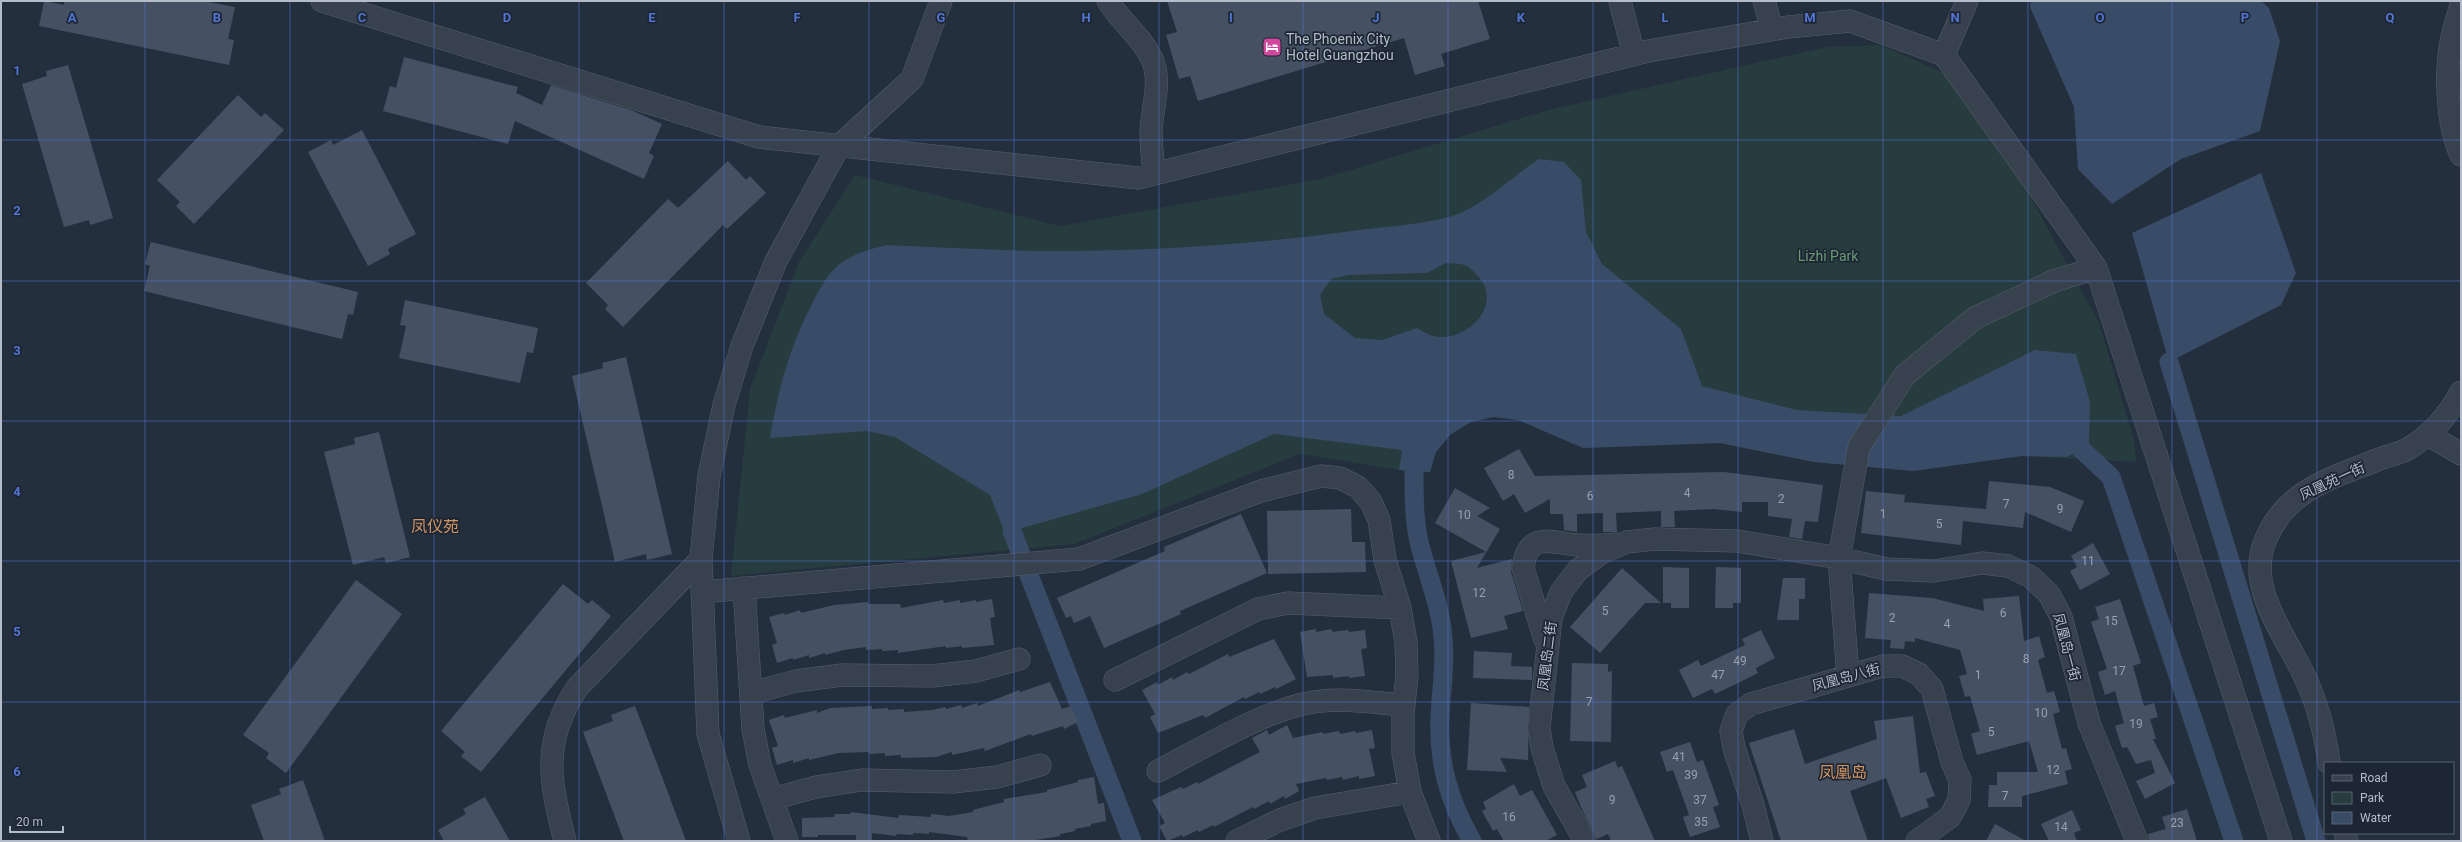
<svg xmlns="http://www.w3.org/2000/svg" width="2462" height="842" font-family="Roboto,'Noto Sans SC',sans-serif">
  <rect width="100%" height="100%" fill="#242f3e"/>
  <path fill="#263c3f" d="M1881,45L1957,79L2022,181L2099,323L2134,440L2136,462L2022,456L1913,471L1814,462L1720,443L1583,448L1518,420L1494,417L1471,422L1451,434L1436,452L1430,472H1413L1300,454L1074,544L731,576L750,389L799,262L855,175L1060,226L1321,179L1548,110L1827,47Z"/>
  <path fill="#394c67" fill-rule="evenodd" d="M2031,1H2261L2269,8L2280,41L2260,131L2181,159L2112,204L2078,169L2074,107L2030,7Z
    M1539,159L1564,162L1581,180L1586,232L1602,264L1681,329L1702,386L1797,410L1901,416L2035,350L2076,354L2090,402L2089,444L2067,457L2022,456L1913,471L1814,462L1720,443L1583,448L1518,420L1494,417L1471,422L1451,434L1436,452L1430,472L1399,470L1402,450L1274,434L1142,494L1005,533L990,495L895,437L867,431L770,438C779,387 789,348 813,302C820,288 828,273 841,263C855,253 870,249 886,245C937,247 988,250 1038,251C1143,252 1248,245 1352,231C1381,227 1432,224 1458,214C1491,200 1510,178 1539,159ZM1446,263C1452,264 1462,263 1467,266C1470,267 1474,272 1476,274C1506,302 1468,344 1433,336C1428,335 1422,330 1417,328L1382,340L1355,338L1324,314L1320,295L1331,279L1349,275L1427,273Z
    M2261,173L2296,273L2281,305L2169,362L2132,233Z"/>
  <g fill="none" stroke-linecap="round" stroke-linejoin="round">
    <path stroke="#394c67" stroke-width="19" d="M2169,362L2316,841
      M2081,449L2111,477L2234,841
      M1414,472C1414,499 1414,528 1422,553C1430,582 1441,609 1443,638C1446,665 1441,690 1440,717C1438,763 1449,801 1472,841
      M1012,531L1132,841"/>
  </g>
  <path fill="#455162" d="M44,1L64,5V1H203L235,7L228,39L234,40L229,65L39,26Z
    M1167,1H1478L1490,39L1441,54L1445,66L1415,75L1404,38L1198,101L1190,76L1179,79L1166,35L1177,32Z
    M404,57L518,87L516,93L542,105L551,85L631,110L662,124L649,153L654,156L644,179L515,121L508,144L383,111L390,86L396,88Z
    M68,65L113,218L90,225L89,220L64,227L22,84L47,76L46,71Z
    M238,95L261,117L265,113L284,130L194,224L176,206L180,202L157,180Z
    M362,130L416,234L388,249L390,254L368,266L308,152L331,140L333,145Z
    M728,161L746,180L750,176L766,193L727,229L723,225L623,327L605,309L608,305L586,283L668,199L678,208Z
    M151,242L358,292L353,315L348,314L342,339L144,291L150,266L145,264Z
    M405,300L538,328L533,353L527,352L520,383L399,358L406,326L400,325Z
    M626,357L672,554L647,560L646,554L615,562L572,376L603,368L602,363Z
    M379,432L410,557L386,563L384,557L353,565L324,452L355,444L354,438Z
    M1519,449L1535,476L1724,472L1823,485L1818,522L1805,521L1802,539L1789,537L1792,519L1768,516V502H1742V512L1714,509L1674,511L1675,527H1661V511L1616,513L1617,532H1603V513L1577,514V532L1564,530L1563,514H1550V499L1525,513L1514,494L1503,501L1484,468Z
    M1989,481L2050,487L2084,501L2071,532L2025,512L2023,528L1963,521L1961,545L1861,533L1866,491L1905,495L1904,502L1986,509Z
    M1455,488L1490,508L1477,516L1500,529L1477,568L1512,559L1511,572L1523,611L1504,616L1508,629L1471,638L1451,561L1486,552L1435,523Z
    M1351,509L1352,542H1365L1366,572L1268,574L1267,511Z
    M1241,514L1267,573L1180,611L1181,614L1104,648L1090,616L1074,623L1071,616L1066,618L1057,598L1165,551L1164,547Z
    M2093,543L2110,574L2080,590L2070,571L2077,567L2071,556Z
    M1663,567L1689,568V608H1671V603H1663Z
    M1716,567L1741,568V603H1733V608H1715Z
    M1622,568L1661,603H1645L1600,653L1570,627Z
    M1783,578H1805V599H1799V620H1777Z
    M356,580L402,614L286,773L266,758L269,753L243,735Z
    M563,584L588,604L592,600L611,616L481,772L461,756L465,752L441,731Z
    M1869,593L1932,598L1984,611L1983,599L2019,596L2024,641L2039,636L2045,657L2038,660L2047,693L2054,691L2060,712L2053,714L2062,749L2066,748L2072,769L2065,771L2068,784L2022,796V807H1988L1989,785H1997V772H2038L2029,741L1977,755L1971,734L1980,731L1970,696L1965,697L1959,676L1967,674L1960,650L1915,638V642L1905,641L1904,649L1890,648L1891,640L1865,638Z
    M992,599L995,617L990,618L994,645L962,648V646L946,648V646L898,653V650L882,651V649L866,650V647L844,650L825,655V653L809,658V655L793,660V658L777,663L772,645L777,643L769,617L784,613L785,615L800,610L801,613L834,605L868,602V604H900L901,608L943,600L944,603L960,600V603L976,600V602Z
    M2120,599L2141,663L2133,666L2144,706L2154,703L2158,717L2150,719L2156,739H2153L2175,783L2145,799L2136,781L2155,773L2151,760L2136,764L2127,747L2122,748L2115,726L2124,723L2115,691L2105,695L2098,672L2107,669L2091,622L2099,619L2095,607Z
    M1316,629V632L1332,629V632L1348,630L1349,632L1365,630L1367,648L1361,649L1365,676L1349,678V676L1333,678V675L1307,677L1300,632Z
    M1761,630L1775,658L1756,668L1758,673L1734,685L1715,694L1712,689L1693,698L1679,670L1698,660L1701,666L1745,645L1742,639Z
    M1274,639L1296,679L1276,689L1275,687L1260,694L1259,692L1245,699L1244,697L1205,718L1203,715L1158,733L1150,717L1155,714L1142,690L1157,682L1158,685L1172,677L1173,680L1187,672L1189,674L1228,654L1229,657Z
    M1474,651L1512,653L1511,666L1532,667V680L1473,678Z
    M1572,663L1608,664V672L1612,671L1611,742L1570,741Z
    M1050,682L1062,709L1071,706L1078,722L1064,729L1063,726L1032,736L1031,734L985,751L984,748L952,755V752L936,757L901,758V755L885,756V753L869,754V752L839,753L809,760V758L793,763V760L777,765L772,748L778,746L769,720L784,715L785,718L817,710V713L830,708L872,706V709L888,708V710L904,709V712L933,710L945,707L946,709L961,705L962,708L977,703L978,706L1019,690L1020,692Z
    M1471,703L1529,707L1528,760L1500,758L1507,772L1467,770Z
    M635,706L664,782L686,841H624L583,732L613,721L611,715Z
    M1913,716L1920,773L1926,772L1935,796L1926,799L1929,807L1901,818L1886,778L1850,791L1868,841H1781L1749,743L1794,729L1805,764L1877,739L1874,721Z
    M1287,725L1293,738L1323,732V734L1339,731L1340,734L1355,731L1356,733L1372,730L1375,748L1369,749L1375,776L1359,779V776L1343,780L1342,777L1327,780L1326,778L1296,784L1299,791L1285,799L1284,796L1270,804L1269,801L1254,809L1253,807L1214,827L1213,825L1199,832L1198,830L1183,837L1182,835L1167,841L1159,826L1165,823L1152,800L1181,787L1183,789L1197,782L1198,784L1260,752L1252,738L1267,730L1269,735Z
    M1690,742L1697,762L1703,760L1712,785L1719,805L1713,807L1720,827L1690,837L1683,817L1689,815L1673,770L1667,772L1660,752Z
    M1615,761L1618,768L1622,766L1655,841H1611L1608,834L1597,839L1583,812L1575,792L1587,787L1582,775Z
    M1094,777L1098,804L1104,803L1106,821L1091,824V826L1075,829V831L1060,834V836L1030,841H968L967,837L929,832V834L913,833V835L897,834L896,836L872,833V841H856V835H818V837H802V818L834,817L835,814H850L851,812L898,818L899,815L931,817V814L949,816L973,812V810L1004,802V799L1047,792V790L1078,782V780Z
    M303,780L325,841H264L251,805L281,794L279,789Z
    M1514,784L1520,796L1532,790L1557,835L1545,841H1504L1497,829L1493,831L1482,811L1486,809L1483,802Z
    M485,797L510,841H444L438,830L466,814L463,809Z
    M2187,809L2197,841H2149L2148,834L2166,829L2162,817Z
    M2072,810L2081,830L2074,833L2077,841H2049L2041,824Z
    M1995,824L2026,841H1986Z"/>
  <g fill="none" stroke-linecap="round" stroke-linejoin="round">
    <g stroke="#565f6c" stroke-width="23">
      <path id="minor" d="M322,1L759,137L1138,178L1648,51L1788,27L1850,21L1944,55L2096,268L2281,841
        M1108,1C1121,22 1141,36 1152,59C1162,81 1152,108 1151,131C1151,146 1153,160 1154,174
        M1620,1L1634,55
        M1764,1L1772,30
        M2461,4C2458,17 2453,30 2451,43C2445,74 2447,125 2461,155
        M1944,55L1967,1
        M2428,435L2461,454
        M744,588L753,729L760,765L787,841
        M702,592L1079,559L1261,491L1321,476L1340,478L1358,487L1371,502L1379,520L1385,560L1400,608L1406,642L1407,675L1403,714V753L1410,792L1429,841
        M1545,640L1523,568C1528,530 1552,543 1578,545C1591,546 1603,545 1616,544
        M1848,676L1839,558L1859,447L1905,375L1975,318L2054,281L2096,268
        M1115,680L1258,609L1288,603L1400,608
        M751,693L796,681L842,675L932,676L976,671L1019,659
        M2329,763C2325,732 2317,702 2303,673C2284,633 2245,586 2266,539C2286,490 2332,478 2377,460C2387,456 2397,454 2406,450C2431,436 2448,416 2461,392
        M1158,771C1203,748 1272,705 1322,701C1349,698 1377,703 1404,705
        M772,799L816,787L862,780L953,782L997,777L1040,765
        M2345,833L2347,841
        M565,841C550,782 541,743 577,688L701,559
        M739,841L708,734L701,559L709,476L724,405L742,346L776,261L839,146L912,79L941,1
        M1237,841L1280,820L1315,808L1410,792
        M1585,841L1554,786L1542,748L1539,728L1551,618L1561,592L1578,570L1601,553L1627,542L1655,539L1737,541L1839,558L1886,569L1934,571L1982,563L2008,566L2031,577L2049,594L2061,617L2089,723L2137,841
        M1762,841L1753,805L1734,748L1731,731L1737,714L1751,704L1883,666H1902L1919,674L1932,689L1952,762L1960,780L1959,800L1950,817L1917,841"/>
    </g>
    <use href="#minor" stroke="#38414e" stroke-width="22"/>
  </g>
  <path fill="none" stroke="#5274d3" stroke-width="1" stroke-opacity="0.55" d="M145,1V841M290,1V841M434,1V841M579,1V841M724,1V841M869,1V841M1014,1V841M1159,1V841M1303,1V841M1448,1V841M1593,1V841M1738,1V841M1883,1V841M2028,1V841M2172,1V841M2317,1V841M1,140H2461M1,281H2461M1,421H2461M1,561H2461M1,702H2461"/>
  <defs>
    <g id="hotel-square" transform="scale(1)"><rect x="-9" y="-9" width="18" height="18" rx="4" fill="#d1479c" stroke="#1d2633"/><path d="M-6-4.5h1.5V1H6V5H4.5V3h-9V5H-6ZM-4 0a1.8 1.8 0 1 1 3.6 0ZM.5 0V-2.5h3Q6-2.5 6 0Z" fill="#fff"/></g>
  </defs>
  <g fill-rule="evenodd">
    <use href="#hotel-square" x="1272" y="47"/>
  </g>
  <g text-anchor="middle" stroke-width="3.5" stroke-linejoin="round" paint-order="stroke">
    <g font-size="12" fill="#98a1af">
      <text x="1511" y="479">8</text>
      <text x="1687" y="497">4</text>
      <text x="1590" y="500">6</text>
      <text x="1781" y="503">2</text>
      <text x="2006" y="508">7</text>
      <text x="2060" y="513">9</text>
      <text x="1883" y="518">1</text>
      <text x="1464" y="519">10</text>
      <text x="1939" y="528">5</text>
      <text x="2088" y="565">11</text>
      <text x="1479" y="597">12</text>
      <text x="1605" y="615">5</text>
      <text x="2003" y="617">6</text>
      <text x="1892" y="622">2</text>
      <text x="2111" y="625">15</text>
      <text x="1947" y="628">4</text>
      <text x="2026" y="663">8</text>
      <text x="1740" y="665">49</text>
      <text x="2119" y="675">17</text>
      <text x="1718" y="679">47</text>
      <text x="1978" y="679">1</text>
      <text x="1589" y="706">7</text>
      <text x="2041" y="717">10</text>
      <text x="2136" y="728">19</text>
      <text x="1991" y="736">5</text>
      <text x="1679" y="761">41</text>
      <text x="2053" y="774">12</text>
      <text x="1691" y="779">39</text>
      <text x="2005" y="800">7</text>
      <text x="1612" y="804">9</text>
      <text x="1700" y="804">37</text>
      <text x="1509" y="821">16</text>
      <text x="1701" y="826">35</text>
      <text x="2177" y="827">23</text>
      <text x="2061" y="831">14</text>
    </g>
    <g font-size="14" fill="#b4bcc9" stroke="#1d2633" text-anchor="start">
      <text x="1286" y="44">The Phoenix City<tspan x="1286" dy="16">Hotel Guangzhou</tspan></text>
    </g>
    <g font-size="14" fill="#6b9a76" stroke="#1d2633">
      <text x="1828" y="261">Lizhi Park</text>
    </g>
    <g font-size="14" fill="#b4bcc9" stroke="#1d2633">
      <text transform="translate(2332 481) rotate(-25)" y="5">凤凰苑一街</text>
      <text transform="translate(2067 647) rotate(75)" y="5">凤凰岛一街</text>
      <text transform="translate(1547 656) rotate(-83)" y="5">凤凰岛二街</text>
      <text transform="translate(1846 677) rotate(-15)" y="5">凤凰岛八街</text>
    </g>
    <g font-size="16" fill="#d59563" stroke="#1d2633">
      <text x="435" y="532">凤仪苑</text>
      <text x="1843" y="778">凤凰岛</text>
    </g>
  </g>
  <g font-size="13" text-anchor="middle" font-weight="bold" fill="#5274d3" stroke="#1d2633" stroke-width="3.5" stroke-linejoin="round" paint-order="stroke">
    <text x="72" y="22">A</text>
    <text x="217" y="22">B</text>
    <text x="362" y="22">C</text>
    <text x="507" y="22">D</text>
    <text x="652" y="22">E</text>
    <text x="797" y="22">F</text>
    <text x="941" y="22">G</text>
    <text x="1086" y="22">H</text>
    <text x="1231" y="22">I</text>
    <text x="1376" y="22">J</text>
    <text x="1521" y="22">K</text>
    <text x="1665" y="22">L</text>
    <text x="1810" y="22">M</text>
    <text x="1955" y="22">N</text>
    <text x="2100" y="22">O</text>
    <text x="2245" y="22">P</text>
    <text x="2390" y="22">Q</text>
    <text x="17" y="75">1</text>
    <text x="17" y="215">2</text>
    <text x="17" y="355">3</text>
    <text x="17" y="496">4</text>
    <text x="17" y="636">5</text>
    <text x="17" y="776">6</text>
  </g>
  <rect width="2462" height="842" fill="none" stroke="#b4bcc9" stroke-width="4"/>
  <rect x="2324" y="762" width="130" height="72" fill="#1d2633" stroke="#59626f"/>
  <rect x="2332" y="775" width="20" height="6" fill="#38414e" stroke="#59626f"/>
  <text x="2360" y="782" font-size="12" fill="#b4bcc9">Road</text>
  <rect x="2332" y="792" width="20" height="12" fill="#263c3f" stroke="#59626f"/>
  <text x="2360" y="802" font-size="12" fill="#b4bcc9">Park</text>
  <rect x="2332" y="812" width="20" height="12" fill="#394c67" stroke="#59626f"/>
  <text x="2360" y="822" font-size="12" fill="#b4bcc9">Water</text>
  <path d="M10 826v6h53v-6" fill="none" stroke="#b4bcc9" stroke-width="2"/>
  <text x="16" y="826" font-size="12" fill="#b4bcc9" stroke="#1d2633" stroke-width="3" paint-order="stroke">20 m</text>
</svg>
